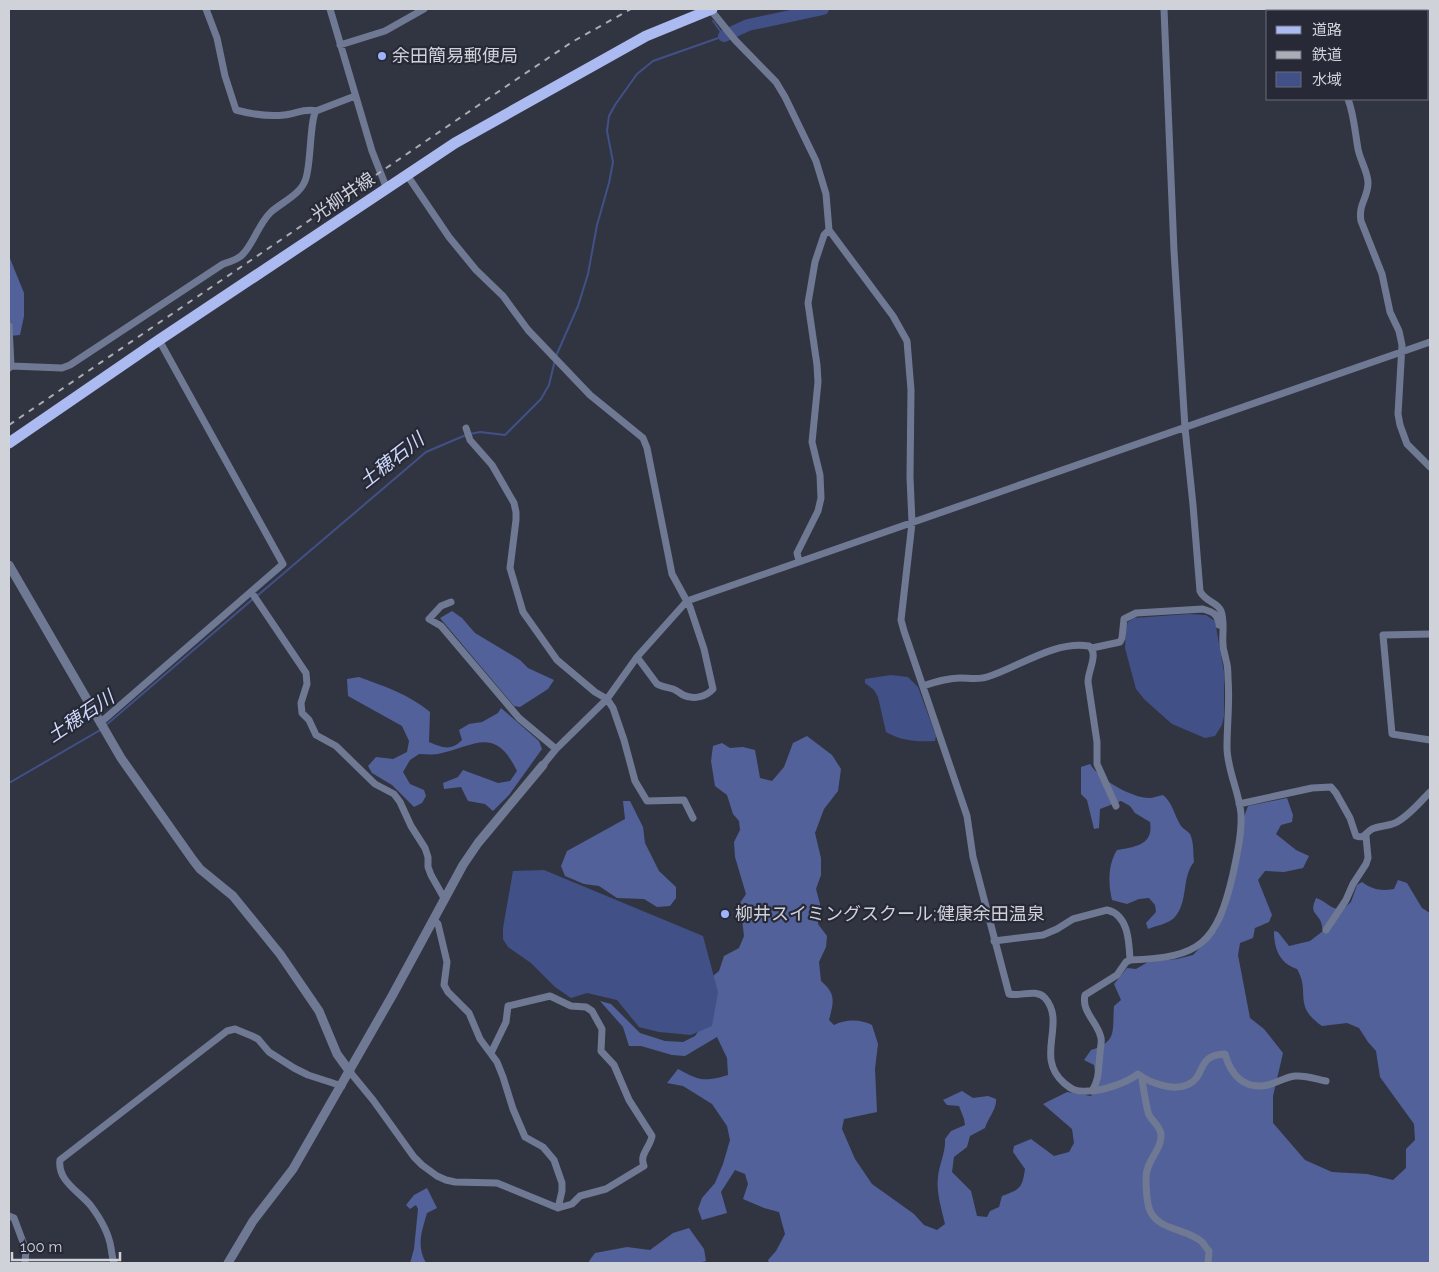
<svg xmlns="http://www.w3.org/2000/svg" width="1439" height="1272" font-family="Raleway,'Noto Sans JP',sans-serif">
  <rect width="100%" height="100%" fill="#313541"/>
  <path fill="#52619a" d="M9,256L24,293V316L20,335L9,336Z
    M452,611L462,618L475,633L520,660L528,668L554,680L548,689L520,707L514,706L440,618Z
    M359,677C384,686 410,695 430,712L429,742C443,748 451,751 462,740L459,730L469,724L482,722L498,713L501,708L539,741L542,749L509,795L493,811L485,804L468,801L461,787L444,789L443,783L458,777L463,770L498,783L510,781L517,771C495,725 475,746 438,754C432,755 425,754 419,754L410,760L403,772L410,784L424,790L426,796L422,803L414,807L392,785L372,773L368,766L376,757L393,759L407,752L409,741L402,726L348,696L347,679Z
    M807,736L832,755L841,769L838,791L824,809L815,833L821,858V875L816,889L820,904L818,924L827,936L826,947L819,962L821,981C836,994 834,1001 829,1020L834,1025C845,1019 861,1019 872,1025L878,1044L875,1069L877,1112L844,1119L842,1129L855,1159L872,1184L914,1214L924,1225L937,1230L945,1224C942,1210 936,1193 938,1177C939,1165 946,1152 945,1139L951,1131L965,1125L964,1119L959,1106L947,1105L943,1100L962,1091L973,1098L988,1096L996,1099C997,1109 988,1118 985,1128L970,1136L967,1147L954,1157L952,1172L971,1191L977,1216L987,1217L990,1211L999,1207L1002,1196C1020,1189 1022,1189 1025,1169L1013,1152L1014,1146L1031,1139L1054,1156L1069,1152L1074,1143L1072,1129L1043,1104L1067,1092L1091,1096L1097,1086L1094,1065L1084,1060L1091,1050C1118,1042 1112,1030 1114,1006L1121,1000L1114,984L1127,968L1136,969L1148,962L1177,959L1193,955L1217,930L1227,908L1234,880L1243,820L1248,806L1287,798L1293,815L1292,822L1281,825L1276,834L1296,850L1309,856L1303,868L1284,872L1265,871L1258,880L1272,915L1269,922L1255,928L1253,938L1240,943L1238,955L1250,1018L1264,1029L1283,1053L1273,1096V1123L1305,1160L1332,1172L1367,1174L1393,1180L1406,1168V1149L1415,1140L1414,1124L1380,1077L1376,1051L1368,1042L1359,1028L1347,1023L1322,1026C1292,1005 1311,993 1297,969C1279,963 1274,948 1274,931L1278,932L1289,946L1310,941L1323,931C1322,928 1322,925 1321,922C1317,912 1309,914 1316,898C1328,902 1328,908 1342,910L1351,902L1357,885L1362,882C1373,890 1381,891 1394,889L1398,880L1407,883L1422,908L1430,913V1263H769L768,1260L776,1251L785,1234L779,1212L764,1208L743,1199L748,1184L745,1174L735,1170L721,1192L727,1213L702,1220L698,1209L702,1198L715,1183L723,1164L730,1140L727,1126L712,1104L683,1086L667,1083L678,1069C700,1081 704,1082 728,1075L727,1058L717,1037L685,1056L672,1055L641,1046H629L623,1027L600,1001L611,1004L640,1033L665,1041L683,1042L695,1036L708,1018L707,981L719,971L724,956L739,948L744,936L740,903L746,894L735,857L734,842L740,830L739,821L733,814L727,795L715,786L711,761L713,746L722,743L730,748L743,747L755,750L760,778L772,781L784,767L793,743Z
    M1090,764C1099,779 1133,799 1151,798C1155,797 1159,796 1163,795C1173,803 1174,815 1181,826C1183,829 1188,831 1190,834C1194,842 1193,853 1194,862C1181,878 1189,902 1174,918C1168,924 1155,926 1148,929L1146,923L1156,912L1155,905L1149,898L1139,899L1127,904L1112,900C1108,884 1108,864 1117,850C1135,847 1154,845 1150,822L1135,813L1130,806L1121,801L1100,809L1099,828L1094,829L1087,800L1081,794V767Z
    M623,801H630L643,827L645,843L659,871L676,887V898L670,906L657,907L644,899L617,898L599,886L584,884L565,876L561,866L567,851L625,819Z
    M427,1188L437,1208L427,1213C422,1231 416,1245 426,1263H410L414,1249L418,1209L416,1205L410,1209L406,1205L414,1195Z
    M689,1228L704,1249L706,1261L698,1263H590L589,1261L595,1253L627,1247L650,1250L673,1233Z"/>
  <path fill="#425088" d="M1189,614L1206,615L1215,621L1224,672V716L1222,725L1215,736L1205,738L1172,724L1145,700L1136,689L1125,648L1126,629L1128,622L1134,618Z
    M891,675L908,677L918,687L936,736L935,741C916,742 902,741 886,732L878,697L874,690L865,683V679Z
    M544,870L703,936L718,992L712,1026L691,1035L659,1032L639,1027L617,1000L587,993L571,998L555,987L531,963L508,947L503,939V928L513,871Z"/>
  <g fill="none" stroke-linecap="round" stroke-linejoin="round">
    <path stroke="#425088" stroke-width="2" d="M556,356L578,306L588,274L597,225L609,183L613,162L607,131L609,116L615,105L637,74L653,61L724,36L713,21
      M470,434L480,432L505,435L541,399L549,385L555,360
      M257,596L426,452L466,435
      M105,726L253,599
      M9,783L102,729"/>
    <path stroke="#425088" stroke-width="12" d="M724,36L748,25L823,9"/>
    <path stroke="#707993" stroke-width="7" d="M206,9L217,38L225,76L236,110C251,114 268,117 284,115C295,114 305,108 316,111
      M330,9L372,151L387,189
      M710,9L735,40L776,82L785,97L816,161L826,194L829,230L893,316L907,341L911,390L910,477L912,523L901,620L904,631L967,816L973,857L1009,994C1020,997 1036,988 1045,998C1067,1023 1034,1057 1064,1083C1072,1090 1077,1092 1088,1091C1102,1091 1127,1083 1138,1074C1150,1083 1174,1092 1189,1084C1206,1076 1196,1055 1225,1054C1231,1075 1244,1090 1268,1085C1277,1083 1285,1077 1295,1076C1305,1075 1316,1079 1326,1081
      M1307,9L1310,11
      M340,45L385,31L424,9
      M1348,99C1354,115 1355,132 1358,149C1360,160 1368,172 1368,183C1368,198 1358,204 1361,221L1382,274L1390,312L1399,331L1402,345L1398,414L1400,425L1407,444L1430,467
      M407,175L449,237L476,270L503,296L528,330L590,395L643,438L647,448L672,574L690,607L704,649L713,689C706,697 693,700 683,695C680,693 676,690 673,689C667,687 662,687 657,684L637,657
      M9,326L11,366
      M9,368L11,366L62,368L70,365L223,264C229,262 236,260 241,256C253,246 258,224 271,212C282,202 302,194 306,178C311,163 310,119 316,111L355,96
      M466,428L470,440L492,465L514,503L516,512V520L510,568L523,612L557,660L595,692L607,699L613,708L624,740L635,781L647,801L684,800L693,818
      M799,561L797,553L818,511L821,498L820,475L812,442L818,382L817,365L808,303L815,262L824,235L829,230
      M252,593L306,673L307,684L301,703L302,713L309,720L316,735L336,746L375,784L394,794L400,802L411,826L425,848L428,857V867L431,875L444,898
      M451,602L441,606L429,619L441,626L519,718L556,749
      M1430,634L1383,635L1392,734L1430,740
      M1092,648L1120,642L1122,638L1124,619L1136,613L1203,609C1213,612 1218,614 1219,625
      M923,686C935,682 947,678 960,678C969,678 978,680 987,677C1017,668 1055,640 1089,646C1099,654 1088,670 1088,682L1097,742V764L1116,806
      M100,723L283,564L159,340
      M543,765L556,749L607,699L637,657L687,601L1430,342
      M1239,804L1312,788L1331,787L1336,793L1350,818L1356,836C1365,839 1365,833 1372,829C1379,826 1388,826 1395,823C1408,817 1420,802 1430,792
      M434,920L438,924L447,962L444,985L448,992L469,1013L480,1039L497,1062L503,1077L513,1109L525,1137L543,1147L554,1160L562,1183V1191L558,1208
      M1326,930L1346,900L1353,884L1366,864L1368,858L1366,836
      M994,941L1043,935L1057,929L1073,919L1107,910C1129,915 1129,943 1130,960
      M350,1072L373,1100L414,1157L422,1165L437,1176L446,1180L455,1182L497,1183L558,1208L572,1204L580,1196L606,1189L644,1166C639,1154 650,1148 652,1136L629,1100L614,1065L601,1051L602,1029L592,1011L586,1007L571,1006L550,996L508,1006L506,1022L491,1053
      M1142,1078C1142,1081 1147,1111 1149,1115C1153,1122 1160,1126 1161,1134C1162,1150 1146,1161 1146,1177C1146,1187 1146,1198 1149,1208C1156,1231 1187,1228 1202,1242C1204,1244 1206,1248 1209,1251L1208,1263
      M1092,1091C1100,1079 1098,1067 1100,1054C1100,1049 1102,1043 1101,1038C1098,1022 1081,1012 1085,995L1117,975L1126,962L1130,960C1201,958 1217,943 1233,874C1237,855 1242,833 1241,814C1239,791 1227,770 1227,747C1227,724 1230,701 1228,678C1228,672 1228,666 1226,660C1225,654 1223,650 1223,645C1222,634 1225,621 1221,611C1218,602 1205,602 1200,591L1193,505L1185,428L1174,251L1164,9
      M9,1216L14,1218L26,1250L25,1263
      M114,1263C112,1258 112,1253 111,1248C109,1234 100,1218 91,1206C80,1192 57,1181 60,1160L227,1031L235,1029L252,1036L258,1039L269,1052L294,1068L308,1075L342,1086"/>
    <path stroke="#707993" stroke-width="9" d="M9,565L121,758L193,860L200,869L233,896L280,954L319,1011L337,1054L350,1072
      M228,1263L253,1221L293,1169L392,996L463,865L478,843L543,765"/>
    <path stroke="#abbbf1" stroke-width="11" d="M9,443L159,340L455,143L646,36L712,9"/>
    <path stroke="#aaadb6" stroke-width="2" stroke-dasharray="6 6" stroke-linecap="butt" d="M9,425L514,81L572,42L631,9"/>
  </g>
  <g fill="#9eb3fd" stroke="#272a36" stroke-width="2">
    <circle cx="382" cy="56" r="5"/>
    <circle cx="725" cy="914" r="5"/>
  </g>
  <g text-anchor="middle" stroke-width="4.5" stroke-linejoin="round" paint-order="stroke">
    <g font-size="18" fill="#d0d2da" stroke="#272a36" text-anchor="start">
      <text x="392" y="62">余田簡易郵便局</text>
      <text x="735" y="920">柳井スイミングスクール;健康余田温泉</text>
    </g>
    <g font-size="18" fill="#d0d2da" stroke="#272a36">
      <text transform="translate(343 197) rotate(-34)" y="6">光柳井線</text>
    </g>
    <g font-size="19" font-style="italic" fill="#ced9fc" stroke="#272a36">
      <text transform="translate(391 460) rotate(-38)" y="7">土穂石川</text>
      <text transform="translate(80 716) rotate(-34)" y="7">土穂石川</text>
    </g>
  </g>
  <rect width="1439" height="1272" fill="none" stroke="#d0d2da" stroke-width="20"/>
  <rect x="1266" y="10" width="162" height="90" fill="#272a36" stroke="#6b6d78"/>
  <rect x="1276" y="26" width="25" height="8" fill="#abbbf1" stroke="#6b6d78"/>
  <text x="1312" y="35" font-size="15" fill="#d0d2da">道路</text>
  <rect x="1276" y="51" width="25" height="8" fill="#aaadb6" stroke="#6b6d78"/>
  <text x="1312" y="60" font-size="15" fill="#d0d2da">鉄道</text>
  <rect x="1276" y="72" width="25" height="15" fill="#425088" stroke="#6b6d78"/>
  <text x="1312" y="85" font-size="15" fill="#d0d2da">水域</text>
  <path d="M12 1252v8h108v-8" fill="none" stroke="#d0d2da" stroke-width="2.5"/>
  <text x="20" y="1252" font-size="15" fill="#d0d2da" stroke="#272a36" stroke-width="4" paint-order="stroke">100 m</text>
</svg>
